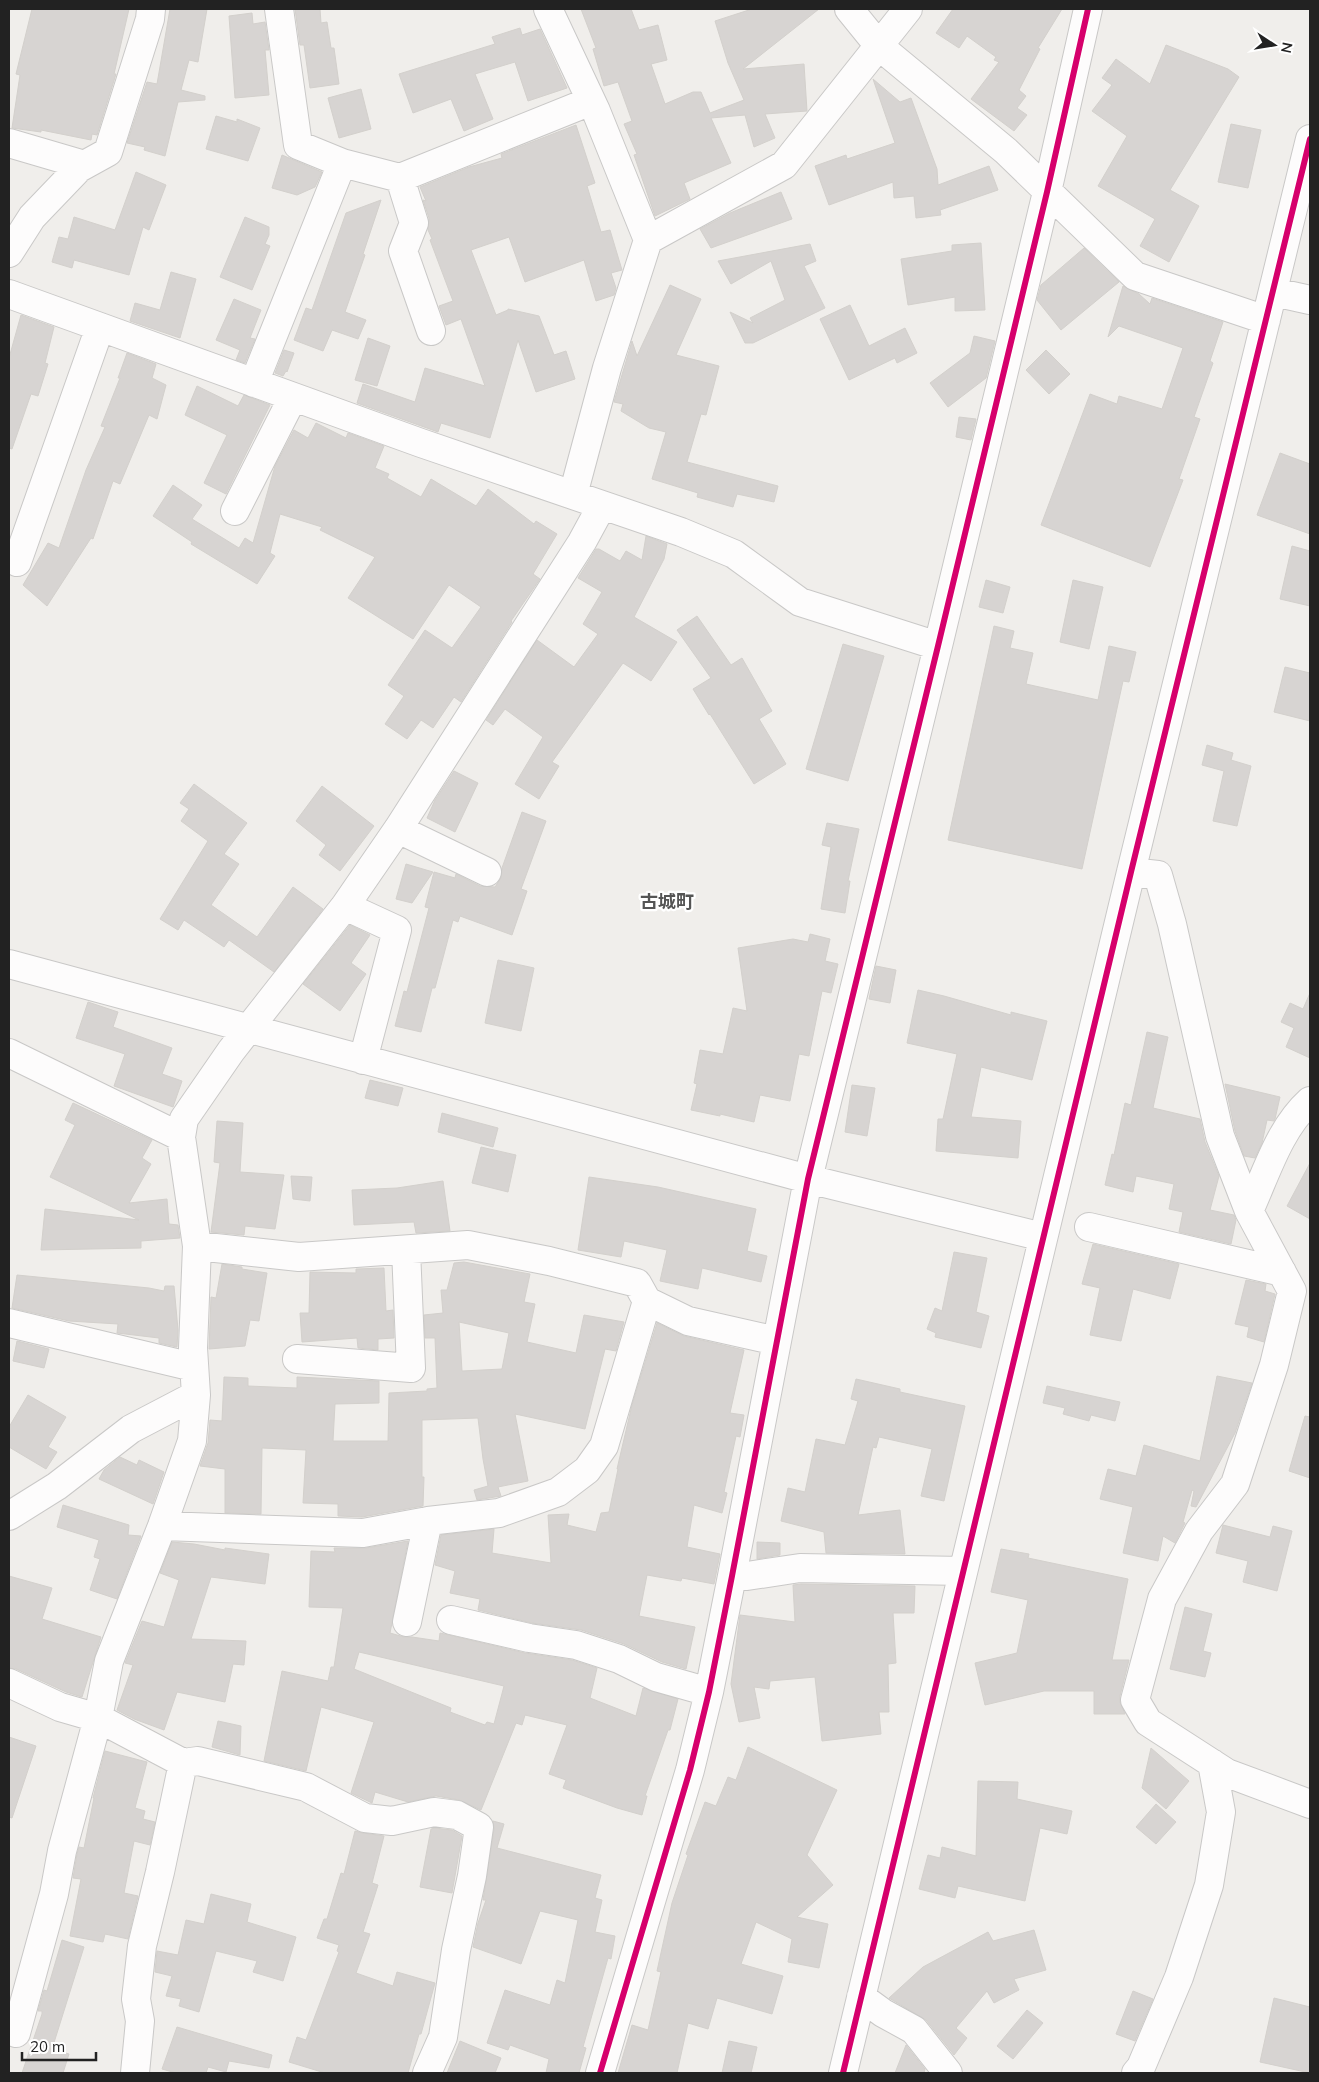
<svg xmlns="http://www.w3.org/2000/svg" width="1319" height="2082" font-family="Mulish,'Noto Sans JP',sans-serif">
  <rect width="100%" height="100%" fill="#f0eeeb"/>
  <path fill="#d7d4d2" stroke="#d3d0cc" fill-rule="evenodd" d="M32,9H129L114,74H116L97,135L92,134L91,140L41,130V132L12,128L20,75L16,74Z
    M170,9H207L198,62L189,60L181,90L205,96V100L178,102L165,156L144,150L145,147L127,143L147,82L157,84Z
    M295,9H320L321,23L327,22L331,48H334L339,84L310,88L304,45H300Z
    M581,9H631L639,30L658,25L667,60L651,64L665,104L693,92H701L710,113L744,100L728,63L715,21L752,9H819L743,69L804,64L807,111L765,114L775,138L754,147L745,115L711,118L731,163L684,183L690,199L655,216L634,155L637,154L624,124L632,121L618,82L604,86L593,49L596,48Z
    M953,9H1062L1038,48L1040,49L1019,90L1026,96L1017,108L1027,115L1014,131L971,99L999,62L994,60L996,57L967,36L959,48L936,33Z
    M252,13L253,24L265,22L269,50H265L269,95L235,98L229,16Z
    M520,28L522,35L540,29L567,88L528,101L515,62L475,74L493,119L464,131L451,99L413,113L399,74L495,44L492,37Z
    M1166,45L1228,69L1239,77L1170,190L1199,206L1169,262L1140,246L1155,219L1098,186L1127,136L1092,111L1112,85L1102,78L1116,59L1150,84Z
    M873,79L900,102L911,98L937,169L938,185L989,166L998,190L940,210L941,215L916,218L914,196L894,198L893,182L829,205L815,166L846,155L847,159L895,143Z
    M361,89L371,129L339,138L328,98Z
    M216,116L237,122V119L260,128L248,161L206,149Z
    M1231,124L1261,130L1248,188L1218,182Z
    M576,125L595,183L587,186L601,232L610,230L622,270L611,273L616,288L614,295L596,301L584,260L525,282L509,237L471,250L496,315L508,310V309L539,316L554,355L566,351L575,379L536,392L518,340L490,438L441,423L438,432L357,403L363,384L415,402L425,368L485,386L461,319L446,325L439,306L453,301L430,240L432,239L428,230L429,218L423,200L426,201L420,187L469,167L502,158L501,154Z
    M282,155L322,172L315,187L297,195L272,188Z
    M136,172L166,185L149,230L143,227L129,275L74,260L72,268L52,262L59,237L68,239L74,217L115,230Z
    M781,192L792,219L711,248L700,229L730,213Z
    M381,200L363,254L365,255L345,312L366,320L358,339L332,330L323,351L294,340L306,308L312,310L346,213Z
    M245,217L269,227V235L265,244L270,246L252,290L220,277Z
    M981,243L985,310L955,311V297L908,305L901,259L952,251V245Z
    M810,244L816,261L804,266L825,308L753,343H745L730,312L753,323L750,318L785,300L771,261L731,284L718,261Z
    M1084,248L1119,282L1061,330L1037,300L1041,285Z
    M171,272L196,279L180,338L130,321L135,303L160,310Z
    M670,285L701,299L676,355L719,366L706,415L701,414L687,462L778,486L774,502L737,494L733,507L697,497L698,493L652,479L666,432L649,428L621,411L623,404L614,402L632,341L637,356Z
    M1123,286L1139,294L1150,304L1152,298L1223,322L1210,361L1213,363L1194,417L1200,419L1179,479L1183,480L1150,567L1041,525L1090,394L1117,404L1119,396L1162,409L1183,348L1119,326L1108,337Z
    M234,299L261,310L250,338L255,339L245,363L236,360L240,350L216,340Z
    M850,305L869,346L905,328L917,353L897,363L895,358L849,380L820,319Z
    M21,315L54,327L45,363L48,364L38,396L31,394L12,449L9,448V358Z
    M974,336L995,341L986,378L948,407L930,383L970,353Z
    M368,338L390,346L377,386L355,380Z
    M284,350L294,353L287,372L286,371L283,376L275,373Z
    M1046,350L1070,374L1049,394L1026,370Z
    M127,353L156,364L152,378L166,385L157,419L149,415L120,484L113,481L93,539L91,538L47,606L23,585L48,543L59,548L86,470L105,427L101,426L120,378H118Z
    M197,386L238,406L244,395L270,405L226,494L204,483L227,435L185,415Z
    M959,417L976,419L971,440L956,437Z
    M316,423L346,438L348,433L384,446L375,468L389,474L387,478L421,497L431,479L476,506L488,489L534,524L536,521L557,534L533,574L540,579L511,621L512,622L461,702L454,697L433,728L421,720L407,739L385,724L404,696L388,685L425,630L452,648L481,607L449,585L413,639L348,598L375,557L320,530L322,527L280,514L270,553L275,556L257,584L191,544L192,542L153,516L173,485L202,505L192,519L239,548L245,538L253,543L275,466L294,430L308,438Z
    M1280,453L1310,464V534L1257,515Z
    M646,536L667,544L664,559L634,617L677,642L651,681L623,663L552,762L559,766L539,799L515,784L543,737L505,709L493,725L486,720L537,640L574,667L598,634L583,624L602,592L578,578L596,549H599L620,561L626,551L642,560Z
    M1292,546L1310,551V606L1280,599Z
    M986,580L1010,587L1003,613L979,607Z
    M1073,580L1103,587L1089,649L1060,642Z
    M697,616L731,665L742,658L772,711L759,719L786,764L754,784L710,714L709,715L693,689L711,678L677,630Z
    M994,626L1014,631L1010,648L1033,653L1026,684L1098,700L1109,646L1136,652L1129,682L1123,681L1082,869L948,840Z
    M843,644L884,656L848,781L806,769Z
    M1285,667L1310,673V721L1274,712Z
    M1207,745L1233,753L1231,760L1251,766L1237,826L1213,821L1224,771L1202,765Z
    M454,771L478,783L455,832L427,818L435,800Z
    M194,784L247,823L224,854L239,864L211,905L257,937L293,887L323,909L274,972L229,940L224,947L184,920L178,930L160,919L208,841L181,821L189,809L180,803Z
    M322,786L374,826L340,871L319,855L326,845L296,821Z
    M522,812L546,821L521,889L527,891L512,935L460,916L458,922L453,920L435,988H432L421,1032L395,1026L404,991L407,992L429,908L425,907L434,872L455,878L456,874L480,886L495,887L501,878L502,868Z
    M827,823L859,829L848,881H850L845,913L821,909L831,847L822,845Z
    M406,864L433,872L412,903L396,899Z
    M350,925L370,935L351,963L366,974L340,1011L303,984Z
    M810,934L830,939L825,961L838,964L831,993L822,991L809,1056L799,1054L790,1101L760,1095L754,1122L720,1114V1116L691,1110L697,1084L694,1083L700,1050L723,1054L733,1008L747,1011L738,948L793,939L808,942Z
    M498,960L534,968L521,1031L485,1023Z
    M876,966L896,970L890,1003L869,999Z
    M918,990L944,996L1011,1015V1012L1047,1021L1032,1080L981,1067L971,1117L1021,1121L1018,1158L936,1151L938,1119H943L957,1054L907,1043Z
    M1310,993V1058L1286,1047L1294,1028L1281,1022L1290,1003L1303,1009Z
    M88,1002L118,1012L113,1027L172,1048L162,1074L182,1081L173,1107L114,1086L125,1054L76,1038Z
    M1147,1032L1168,1037L1153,1108L1200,1119L1205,1142L1219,1176L1210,1210L1234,1215L1236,1220L1231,1244L1179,1232L1183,1212L1169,1209L1174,1184L1136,1176L1133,1192L1105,1185L1112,1154L1114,1155L1125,1103L1131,1105Z
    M370,1080L403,1088L398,1106L365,1098Z
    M1225,1084L1280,1097L1275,1119L1274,1121L1267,1120L1262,1143L1255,1158L1244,1156L1235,1131Z
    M852,1085L875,1088L867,1136L845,1132Z
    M73,1103L152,1140L142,1158L151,1164L129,1203L167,1199L169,1224L178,1225L180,1238L141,1241V1248L41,1250L45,1209L139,1220L50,1177L75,1125L65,1120Z
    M442,1113L498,1128L493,1147L438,1132Z
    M217,1121L243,1123L240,1172L284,1175L275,1229L245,1226L244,1235L211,1232L220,1163L214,1162Z
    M481,1147L516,1155L508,1192L472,1183Z
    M1310,1163V1219L1287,1206Z
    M291,1176L312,1177L310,1201L293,1199Z
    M589,1177L658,1187L756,1209L747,1251L767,1256L761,1282L702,1268L698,1289L660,1281L667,1250L624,1241L621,1257L578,1250Z
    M443,1181L450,1231L416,1233L414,1222L354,1225L352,1190L397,1188Z
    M1093,1244L1179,1264L1170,1299L1133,1289L1121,1341L1090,1335L1100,1288L1082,1284Z
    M954,1252L987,1258L976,1312L989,1316L981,1348L935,1337L936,1333L927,1329L935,1308L942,1311Z
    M464,1262L530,1274L524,1302L535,1304L527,1342L576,1353L584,1315L624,1322L616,1351L605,1349L585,1429L515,1414L528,1481L498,1487L501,1496L477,1500L474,1490L488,1486L483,1459L478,1418L422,1420V1477H424L423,1506L362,1517L338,1516V1504L303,1503L306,1450L262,1448L261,1514L225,1513V1469L200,1466L208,1443L210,1420L222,1421L224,1377L248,1378V1386L297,1388V1377L379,1381V1403L335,1404L333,1441H388L389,1393L427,1391V1389L437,1388L435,1338H425L424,1315L443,1313L441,1290H447L454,1263ZM459,1322L509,1333L502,1369L462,1371Z
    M222,1264L242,1267V1269L267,1273L259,1321L250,1320L245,1346L209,1349L211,1297L216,1298Z
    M384,1268L386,1311L393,1310L394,1338L378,1339V1350L358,1348L357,1338L302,1342L300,1313H309L310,1272L356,1273V1269Z
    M17,1275L149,1288L164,1291L165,1286H174L178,1330L177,1347L159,1343V1338L117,1333L118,1324L69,1321L12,1308Z
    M1246,1280L1266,1284L1265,1291L1275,1294L1264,1342L1247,1337L1249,1327L1235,1324Z
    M657,1323L684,1336L744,1350L730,1413L744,1415L740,1437L736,1436L724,1492L727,1493L722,1513L694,1505L687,1547L720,1554L714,1584L682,1578L681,1581L647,1575L639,1616L695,1627L686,1669L662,1662L624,1644L581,1630L532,1623L478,1610L480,1599L450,1593L455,1571L435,1565L441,1535L494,1529L492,1553L551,1563L548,1515L569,1514L567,1525L596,1532L601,1513L609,1512L618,1469H617L632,1405Z
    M17,1341L49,1349L44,1368L13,1361Z
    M1217,1376L1252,1383L1235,1433L1196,1507L1191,1506L1194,1491L1192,1490L1183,1522L1185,1523L1175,1543L1163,1536L1158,1561L1123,1553L1133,1507L1100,1499L1108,1469L1136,1476L1144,1445L1200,1461Z
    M856,1379L900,1389V1392L965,1406L944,1501L921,1496L932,1449L879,1437L876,1448L873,1447L858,1515L900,1510L905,1554L826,1553L824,1532L781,1521L788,1488L805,1492L816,1439L845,1445L858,1401L851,1399Z
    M1047,1386L1120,1402L1115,1421L1091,1415L1089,1421L1063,1414L1065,1408L1043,1403Z
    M28,1395L66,1417L48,1447L57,1452L46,1469L9,1447V1427Z
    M1305,1416L1310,1417V1478L1289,1471Z
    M120,1457L137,1465L139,1460L164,1472L153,1504L99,1479L104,1470Z
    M63,1505L129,1525L128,1535L141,1536L117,1599L90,1590L100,1559L94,1557L99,1540L57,1527Z
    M1223,1525L1270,1537L1273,1526L1292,1531L1277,1591L1243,1582L1248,1561L1216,1553Z
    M408,1541L390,1633L404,1637H412L439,1641L440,1633L525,1653L572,1660L597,1668L590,1698L636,1716L643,1688L678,1699L670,1730H668L645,1796H647L642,1815L617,1808L563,1788L566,1780L549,1774L567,1725L525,1715L522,1725L516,1723L481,1810L459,1800L436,1796L408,1802L375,1792L372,1803L351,1793L374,1722L321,1707L306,1771L264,1761L282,1671L328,1681L331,1667H334L343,1608L309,1607L311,1551L335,1552L334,1548H366ZM359,1652L504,1686L494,1724L487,1722L485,1725L450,1712L451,1708L354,1669Z
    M172,1542L194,1544L225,1550V1548L269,1554L265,1584L211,1577L191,1639L246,1641L244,1665L233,1664L225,1702L177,1692L164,1730L134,1719L117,1710L133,1665L125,1663L142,1621L164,1627L179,1580L160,1573Z
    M757,1542L780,1543V1555L757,1559Z
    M1001,1549L1029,1554L1028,1558L1128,1579L1112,1660H1129L1120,1696V1702L1125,1714H1094V1691H1044L985,1705L975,1663L1017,1653L1028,1600L991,1592Z
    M9,1576L52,1588L42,1619L101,1637L82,1697L66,1692L16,1669L9,1668Z
    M801,1584L915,1586L914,1613H893L896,1663L888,1664L889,1712H879L881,1734L822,1741L815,1677L770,1681L769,1689L754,1687L760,1718L739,1722L731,1684L740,1615L795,1622L793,1585Z
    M1185,1607L1212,1614L1203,1651L1211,1653L1205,1677L1170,1669Z
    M218,1721L241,1726L240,1755L212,1747Z
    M9,1737L36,1746L12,1818L9,1817Z
    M748,1747L837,1790L807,1855L833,1885L797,1917L828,1924L819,1968L788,1962L792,1939L756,1922L741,1964L783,1976L772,2014L717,1998L708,2029L688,2023L677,2073H618L632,2025L648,2030L661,1972L657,1971L672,1903L688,1855L686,1854L705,1802L716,1806L728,1777L736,1780Z
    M1151,1748L1189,1781L1166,1809L1142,1788Z
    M105,1751L147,1762L135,1808L145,1811L143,1819L155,1822L150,1845L134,1841L124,1893L138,1896L128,1939L105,1934L103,1942L70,1936L81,1879L73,1878L77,1854L79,1847L84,1848L94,1798H93Z
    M978,1781L1018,1782L1017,1799L1072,1811L1067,1834L1040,1828L1025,1901L958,1886L955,1898L919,1889L928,1855L940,1858L942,1847L976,1856Z
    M1156,1804L1176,1822L1156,1844L1136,1827Z
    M493,1821L504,1824L497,1848L601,1875L595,1898L602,1900L595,1932L615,1936L611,1959L608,1958L583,2047L586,2048L579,2073H546L549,2059L510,2045L508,2050L487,2043L505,1990L550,2005L557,1980L565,1983L578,1920L540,1911L521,1964L473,1947L478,1923L486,1900H483L494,1829Z
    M435,1828L452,1830L462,1836L452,1893L420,1887L431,1829Z
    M355,1831L363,1833L384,1836L372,1883L378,1885L363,1932L370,1934L356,1973L393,1986L397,1972L435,1983L421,2034H419L408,2073H325L289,2062L297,2037L306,2040L339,1952L337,1951L339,1945L317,1938L324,1919H327L341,1873L344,1874Z
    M211,1894L251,1904L247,1922L296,1937L283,1981L253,1972L257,1961L216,1951L199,2012L179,2006L181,1999L166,1996L172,1976L155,1972L157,1951L178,1955L186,1920L204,1924Z
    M1034,1930L1046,1970L1014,1979L1019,1990L994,2003L987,1991L956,2028L967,2038L954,2055L926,2020L889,1998L923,1967L988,1932L993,1941Z
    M62,1940L84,1947L52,2049L69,2054L63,2073H22L42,2014V2011H38L44,1990L47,1991Z
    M1133,1991L1153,1999L1135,2041L1116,2034Z
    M1274,1998L1310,2007V2073L1260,2062Z
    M1027,2010L1043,2023L1013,2059L997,2046Z
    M177,2027L272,2055L269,2068L229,2061L226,2072L208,2067L206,2073H176L162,2069Z
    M460,2041L501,2058L495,2073H447Z
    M729,2041L757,2047L751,2073H722Z
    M906,2045L925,2069L924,2073H895Z"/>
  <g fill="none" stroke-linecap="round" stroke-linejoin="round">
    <g stroke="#c9c8c7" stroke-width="30">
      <path id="minor" d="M279,9L298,145L342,163L400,178L591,101
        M548,9L596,111L648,240L607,368L573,495
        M849,9L879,46L1006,151L1135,276L1266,320
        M9,143L84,165
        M400,178L414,223L403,251L431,331
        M648,240L784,165L908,9
        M9,253L32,217L79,168L108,152L150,19L151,9
        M1274,292L1310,300
        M9,294L421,443L681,532L734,554L800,602L938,646
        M254,383L342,163
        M235,511L293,397
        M17,562L100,327
        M398,829L487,872
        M1131,872L1158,875L1172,924L1220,1136L1249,1211L1292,1291L1274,1365L1235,1484L1199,1531L1162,1599L1135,1700L1148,1722L1227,1773L1310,1804
        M345,906L397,930L363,1060
        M9,964L808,1179L1043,1237
        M9,1053L181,1137
        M1249,1211C1266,1174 1279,1129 1310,1101
        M1089,1227L1282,1272
        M197,1246L299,1257L468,1245L549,1261L637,1283L647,1301
        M9,1323L193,1367
        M297,1359L411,1368L406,1250
        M9,1516L57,1486L131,1429L196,1395
        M162,1526L363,1533L428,1521L499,1513L558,1492L587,1470L604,1446L647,1301L688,1321L777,1341
        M732,1576H747L800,1568L963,1571
        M451,1620L529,1638L576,1645L619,1659L656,1677L709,1692
        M407,1622L428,1521
        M9,1683L60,1707L98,1718L183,1763L198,1761L306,1787L365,1818L392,1821L434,1812L457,1815L479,1827L472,1876L456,1950L443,2037L427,2073
        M861,1997L883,2013L914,2030L948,2073
        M16,2033L54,1894L62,1851L98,1718L109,1661L162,1526L192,1441L196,1395L193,1348L197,1246L181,1137L184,1119L231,1051L345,906L398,829L582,542L601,507
        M135,2073L140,2021L136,1999L142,1946L160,1872L183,1763
        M600,2073L690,1770L709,1692L732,1576L808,1179L938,646L1047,192L1088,9
        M843,2073L1131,872L1310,139
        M1136,2073L1141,2067L1179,1977L1209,1885L1221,1812L1212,1763"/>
    </g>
    <use href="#minor" stroke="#fdfcfc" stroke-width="28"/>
    <g stroke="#fff" stroke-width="9">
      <path id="cycleway" d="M600,2073L690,1770L709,1692L732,1576L808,1179L938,646L1047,192L1088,9
        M843,2073L1131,872L1310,139"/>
    </g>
    <use href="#cycleway" stroke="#d6006c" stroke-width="6"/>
  </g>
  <g text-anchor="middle" stroke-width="4.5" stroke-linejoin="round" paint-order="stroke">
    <g font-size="18" font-weight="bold" fill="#555" stroke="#fff">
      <text x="667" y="908">古城町</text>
    </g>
  </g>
  <rect width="1319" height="2082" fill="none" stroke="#222222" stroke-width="20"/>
  <g transform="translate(1274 45) rotate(102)" stroke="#ffffff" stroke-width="4" paint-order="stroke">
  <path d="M0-4L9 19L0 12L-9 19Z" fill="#222222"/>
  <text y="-8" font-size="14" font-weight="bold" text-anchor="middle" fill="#222222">N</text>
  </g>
  <path d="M22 2052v8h74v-8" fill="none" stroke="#222222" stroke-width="2.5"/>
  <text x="30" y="2052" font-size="15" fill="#222222" stroke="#ffffff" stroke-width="4" paint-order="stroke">20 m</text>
</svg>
